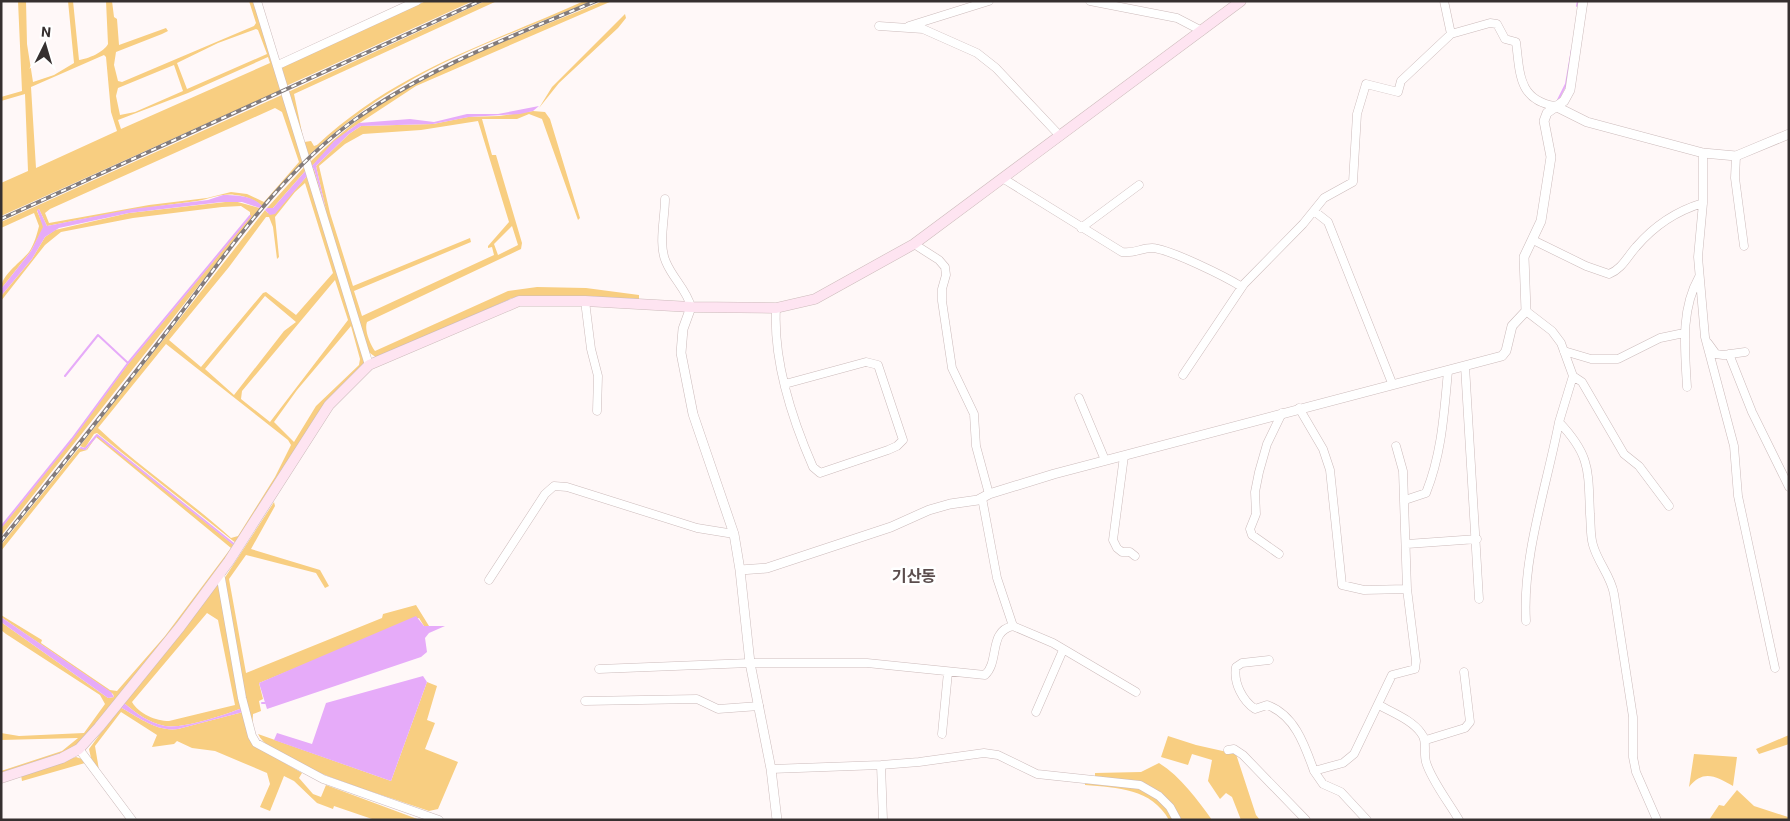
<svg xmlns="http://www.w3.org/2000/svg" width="1790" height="821" font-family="Roboto,'Noto Sans KR',sans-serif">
  <rect width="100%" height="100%" fill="#fff8f8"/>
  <path fill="#f8ce81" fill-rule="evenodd" d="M18,1H26L27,44L33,82L54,75L74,63L68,1H73L79,60C88,59 104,52 108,44L106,1H112L114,17L117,19L119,45L166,28L168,31L162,34L116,52L114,65L118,81L122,82L254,26L256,23L249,1H255L281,90L1,216V183L28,171L25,94L1,101V97L22,91ZM256,29L258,30L267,54L187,89L177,63L218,43ZM104,55L106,57L111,112L117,131L36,168L31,87ZM268,57L270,63L121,129L118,120L188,93ZM174,65L183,91L135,112L120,115L116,96L118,88Z
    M426,1H473L286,86L282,68L284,65Z
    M485,1H497L294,94L304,142L311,141L314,146L317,145C397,71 486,45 584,1H592C529,27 462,50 403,85C368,104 337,130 308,156L288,92Z
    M603,1H612L416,86L349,130L311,167L310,162C337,136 367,110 400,91C461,56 537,29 603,1Z
    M625,14L626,18L618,28L559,83L539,108L552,87Z
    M284,94L305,160L262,206C255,200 246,196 235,195C222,193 210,199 197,201C147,207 97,216 47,226L39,209L37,211L44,227L31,251L1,289C1,275 21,262 29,252C34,245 37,234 39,226L34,213L1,228V222ZM275,108L282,112L299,162L264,202L247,194L231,192L207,198L149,205L49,223L45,213L50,209Z
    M533,111L545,112L550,119L580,218L578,220L542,119L529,114L517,119H482L492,155H496L522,243L521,249L367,322C364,330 370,344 375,351L508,291L537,287L586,288L639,295V299L521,297L512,298L377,358L367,351L312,168L314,169L326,210L316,166L349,134L361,126L433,124L468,117L499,116ZM478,121L509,222L488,246V248L492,247L494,255L362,316L354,291L471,242L470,238L353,286L330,213L319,166L345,144L363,134L421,130ZM512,226L518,245L498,255L494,244Z
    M306,165L307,169L273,208H267Z
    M307,176L365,359V366L330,401L237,544L97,433L94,434L85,448L80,446L265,210L268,213L292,193ZM305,183L333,273L296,315L266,292L263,293L201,367L169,340L229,267L266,217H269L273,227L277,259L279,257L275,217L295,192ZM335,280L348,320L270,422L241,399L242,391ZM265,296L296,322L284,331L234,395L205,369ZM351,326L360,359L359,365L316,406L294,442L274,422L297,390ZM166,344L288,440L291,445L275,477L238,536L231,538C188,499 140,468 98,428Z
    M234,201L260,208L1,536V528L72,439L128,364L250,217V212L241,206L222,207L133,218L61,232L45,245L1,301V296L32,259L45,237L55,230L129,213Z
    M97,435L235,546L186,614L84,738L72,749L1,775V771L62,751L78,738L1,740V733L19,736L84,733L105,704L100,695L6,634L1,630V622L108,698L114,697L113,694L1,617V615L42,640L41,643L110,690L117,691L165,636L231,548L96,437L87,450L80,452L1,551V545L79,448L86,450Z
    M274,502L275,506L251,549L320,570L329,586L325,588L316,573L246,555L229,579L246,673L382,618L383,614L416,605L429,626H424L419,618L259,683L263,699L259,701L261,711L253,714L252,731L224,579Z
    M220,584L242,708C226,715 182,729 165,726C149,723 136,713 124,703L217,585ZM207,613L218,620L235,705L169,721C156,721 139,714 132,702Z
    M427,682L437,686L427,720L435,723L425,749L458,762L438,809L429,811C394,798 271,764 258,734L391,781Z
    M120,707C138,717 157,732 178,729L243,712L247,733L253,745L302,773L299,778L313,794L321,797L326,785L420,820H375L334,806L333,809L317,803L294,781L284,776L270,811L260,807L270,784L267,773L215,751L192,748L177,741L174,744L152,747L157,735L121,712L95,746L99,770L91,758L89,749Z
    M1789,735V744L1759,754L1756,749Z
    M1168,736L1196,745L1236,754L1256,815L1260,820H1241L1232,797L1226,793L1220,799L1208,781L1212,760L1192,754L1188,765L1161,757Z
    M1694,754L1737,757L1733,786C1716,776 1703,769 1689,787Z
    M76,757L82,759L85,763L22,781L21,775Z
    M1159,763C1181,777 1197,799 1212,820H1180L1138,782L1095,776V773L1141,772Z
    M1085,780C1125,786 1150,781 1174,820H1169C1151,788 1118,788 1085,785Z
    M1737,790L1754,806L1788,817L1789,820H1709L1719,805L1724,806Z"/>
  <path fill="#e6abf9" d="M539,106L533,111L520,114L469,117L433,124L361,126L349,134L316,166L326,210L314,169L311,167L334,141L359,123L410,119L434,122L467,114H498Z
    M307,169V176L275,214L270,215L265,210L267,208H273Z
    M223,195C237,195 253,196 262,206L260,208L242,202H222L129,213L59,228L45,237L32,259L1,296V289L31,251L43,227L37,210L39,209L47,226L132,209L208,200Z
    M416,616L424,626H445L429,633L425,638L427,652L421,657L267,709L259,683Z
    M1,617L111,692L114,697L108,698L1,622Z
    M423,676L427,682L391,781L274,740L277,733L312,744L326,703Z
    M124,703C136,713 149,723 165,726C182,729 226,715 242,708L243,712L178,729C157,732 138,717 120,707Z"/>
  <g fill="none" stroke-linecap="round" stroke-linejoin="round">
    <path stroke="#e6abf9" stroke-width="2" d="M1577,6L1578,1
      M1558,100L1566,84L1572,49
      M65,376L98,335L128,363
      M81,448L85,449L97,435L235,545
      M1,527L72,439L128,363L250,216
      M262,703H265"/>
    <g stroke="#cbb" stroke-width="9">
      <path id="minor" d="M257,1L369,365
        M1090,1L1177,18L1202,31
        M1444,1L1451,34
        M879,26L923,29L977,53L996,68L1060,136
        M909,26L989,1
        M278,65L417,1
        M1703,153V203L1698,257L1705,337L1734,446L1738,496L1775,668
        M1736,156L1735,178L1744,246
        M1004,179L1122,252C1134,254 1141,248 1152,248C1170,249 1226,277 1242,287
        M665,199C665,218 658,245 666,262C673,279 687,290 691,307
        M1314,211L1328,222L1392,383
        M1081,228L1139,185
        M1533,240L1586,266L1609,274C1622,269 1627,257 1636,247C1654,226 1676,211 1703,203
        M914,244L939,260L945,267L946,275L942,289V301L952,368L974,414L976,446L989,494
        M585,301L591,349L598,376L597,411
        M776,308C773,362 792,419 813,467L820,473L888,450L897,446L903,440L878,365L866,362L785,384
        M1526,311L1552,331L1561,343L1573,376L1559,422C1591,456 1588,470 1590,514C1591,524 1590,535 1593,545C1598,563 1611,576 1614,594L1633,717V757L1636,772L1657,820
        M1708,343L1716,354L1723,355L1745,352
        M1564,351L1591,359H1618L1660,338L1684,333
        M1729,354L1752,412L1789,487
        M1465,366L1479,599
        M1183,375L1244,284L1303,224L1324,198L1353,182L1357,114L1366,84L1398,92L1401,81L1451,34L1490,23L1497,24L1505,39L1516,42C1520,73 1518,100 1555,106
        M1573,376L1582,382L1624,454L1639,466L1669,506
        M1687,387C1685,350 1680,311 1699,277
        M1079,398L1105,460
        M1299,408L1323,449L1330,470L1342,585L1364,590L1407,589L1403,471L1396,446
        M1124,456L1113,540L1117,548L1122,552H1130L1135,556
        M982,498L997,578L1013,626L1053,643L1136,692
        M1405,500L1426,493C1442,453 1444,413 1448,371
        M1407,544L1477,539
        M1279,554L1252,535L1250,529L1256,514L1255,492L1259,472L1267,444L1282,413
        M220,573L242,698L252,736L256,743L323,779L439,820
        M489,580L545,494L554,486L567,487L697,528L734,534
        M1526,621C1522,557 1547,485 1559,422
        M1269,660L1242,663L1236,667C1233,683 1243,701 1255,709L1267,705C1295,715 1305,746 1314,771L1343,763L1354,754L1392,675L1415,669L1416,661L1407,589
        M599,669L750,663H867L985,675C1000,661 988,631 1013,626
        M585,701L697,699L718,709L759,706
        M1379,705C1393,713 1412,720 1421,733C1428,741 1423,752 1426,762C1431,780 1450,804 1459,820
        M1036,712L1063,650
        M942,734L948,672
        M1426,740L1465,728L1470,722L1464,672
        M79,749L132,820
        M1228,750L1234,749L1243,755L1306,820
        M881,765L883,820
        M771,769L881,765L919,762L984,753L998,755L1037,774L1140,785L1159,796L1170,807L1177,820
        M1314,771L1323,784L1341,792L1367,820"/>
    </g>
    <g stroke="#cbb" stroke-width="10">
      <path id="tertiary" d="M1555,106L1587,122L1703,153L1736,156L1789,134
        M691,307L683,329L681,353L693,414L734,534L740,570L750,663L771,769L777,820
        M740,570L767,568L891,527L929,510L950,504L978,500L989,494L1054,474L1502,356L1506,351L1512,326L1526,311L1524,257L1541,221L1551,157L1544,121L1547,113L1564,101L1570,90L1583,1"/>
    </g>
    <g stroke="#cbb" stroke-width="11">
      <path id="secondary" d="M1,778L62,758L79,749L99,727L180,627L229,561L329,405L369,365L519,301H585L691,307L776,308L815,299L914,244L1241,1"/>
    </g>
    <use href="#minor" stroke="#fff" stroke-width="8"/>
    <use href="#tertiary" stroke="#fff" stroke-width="9"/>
    <use href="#secondary" stroke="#fee4f1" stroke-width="10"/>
    <g stroke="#837c7c" stroke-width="4">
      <path id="rail" d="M1,219L480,1
        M1,541C60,468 118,395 175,321C228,251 281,173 353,121C427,68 513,36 596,1"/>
    </g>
    <use href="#rail" stroke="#fff" stroke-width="2" stroke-dasharray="5.5" stroke-linecap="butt"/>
  </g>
  <g text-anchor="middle" stroke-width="5" stroke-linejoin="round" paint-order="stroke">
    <g font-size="16" font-weight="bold" fill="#5b4d4d" stroke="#fff">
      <text x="914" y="582">기산동</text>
    </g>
  </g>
  <rect width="1790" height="821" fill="none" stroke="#363030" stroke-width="5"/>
  <g transform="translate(45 45) rotate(5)" stroke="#ffffff" stroke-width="4" paint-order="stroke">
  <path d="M0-4L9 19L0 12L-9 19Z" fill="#363030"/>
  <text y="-8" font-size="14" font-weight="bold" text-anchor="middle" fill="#363030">N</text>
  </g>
</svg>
